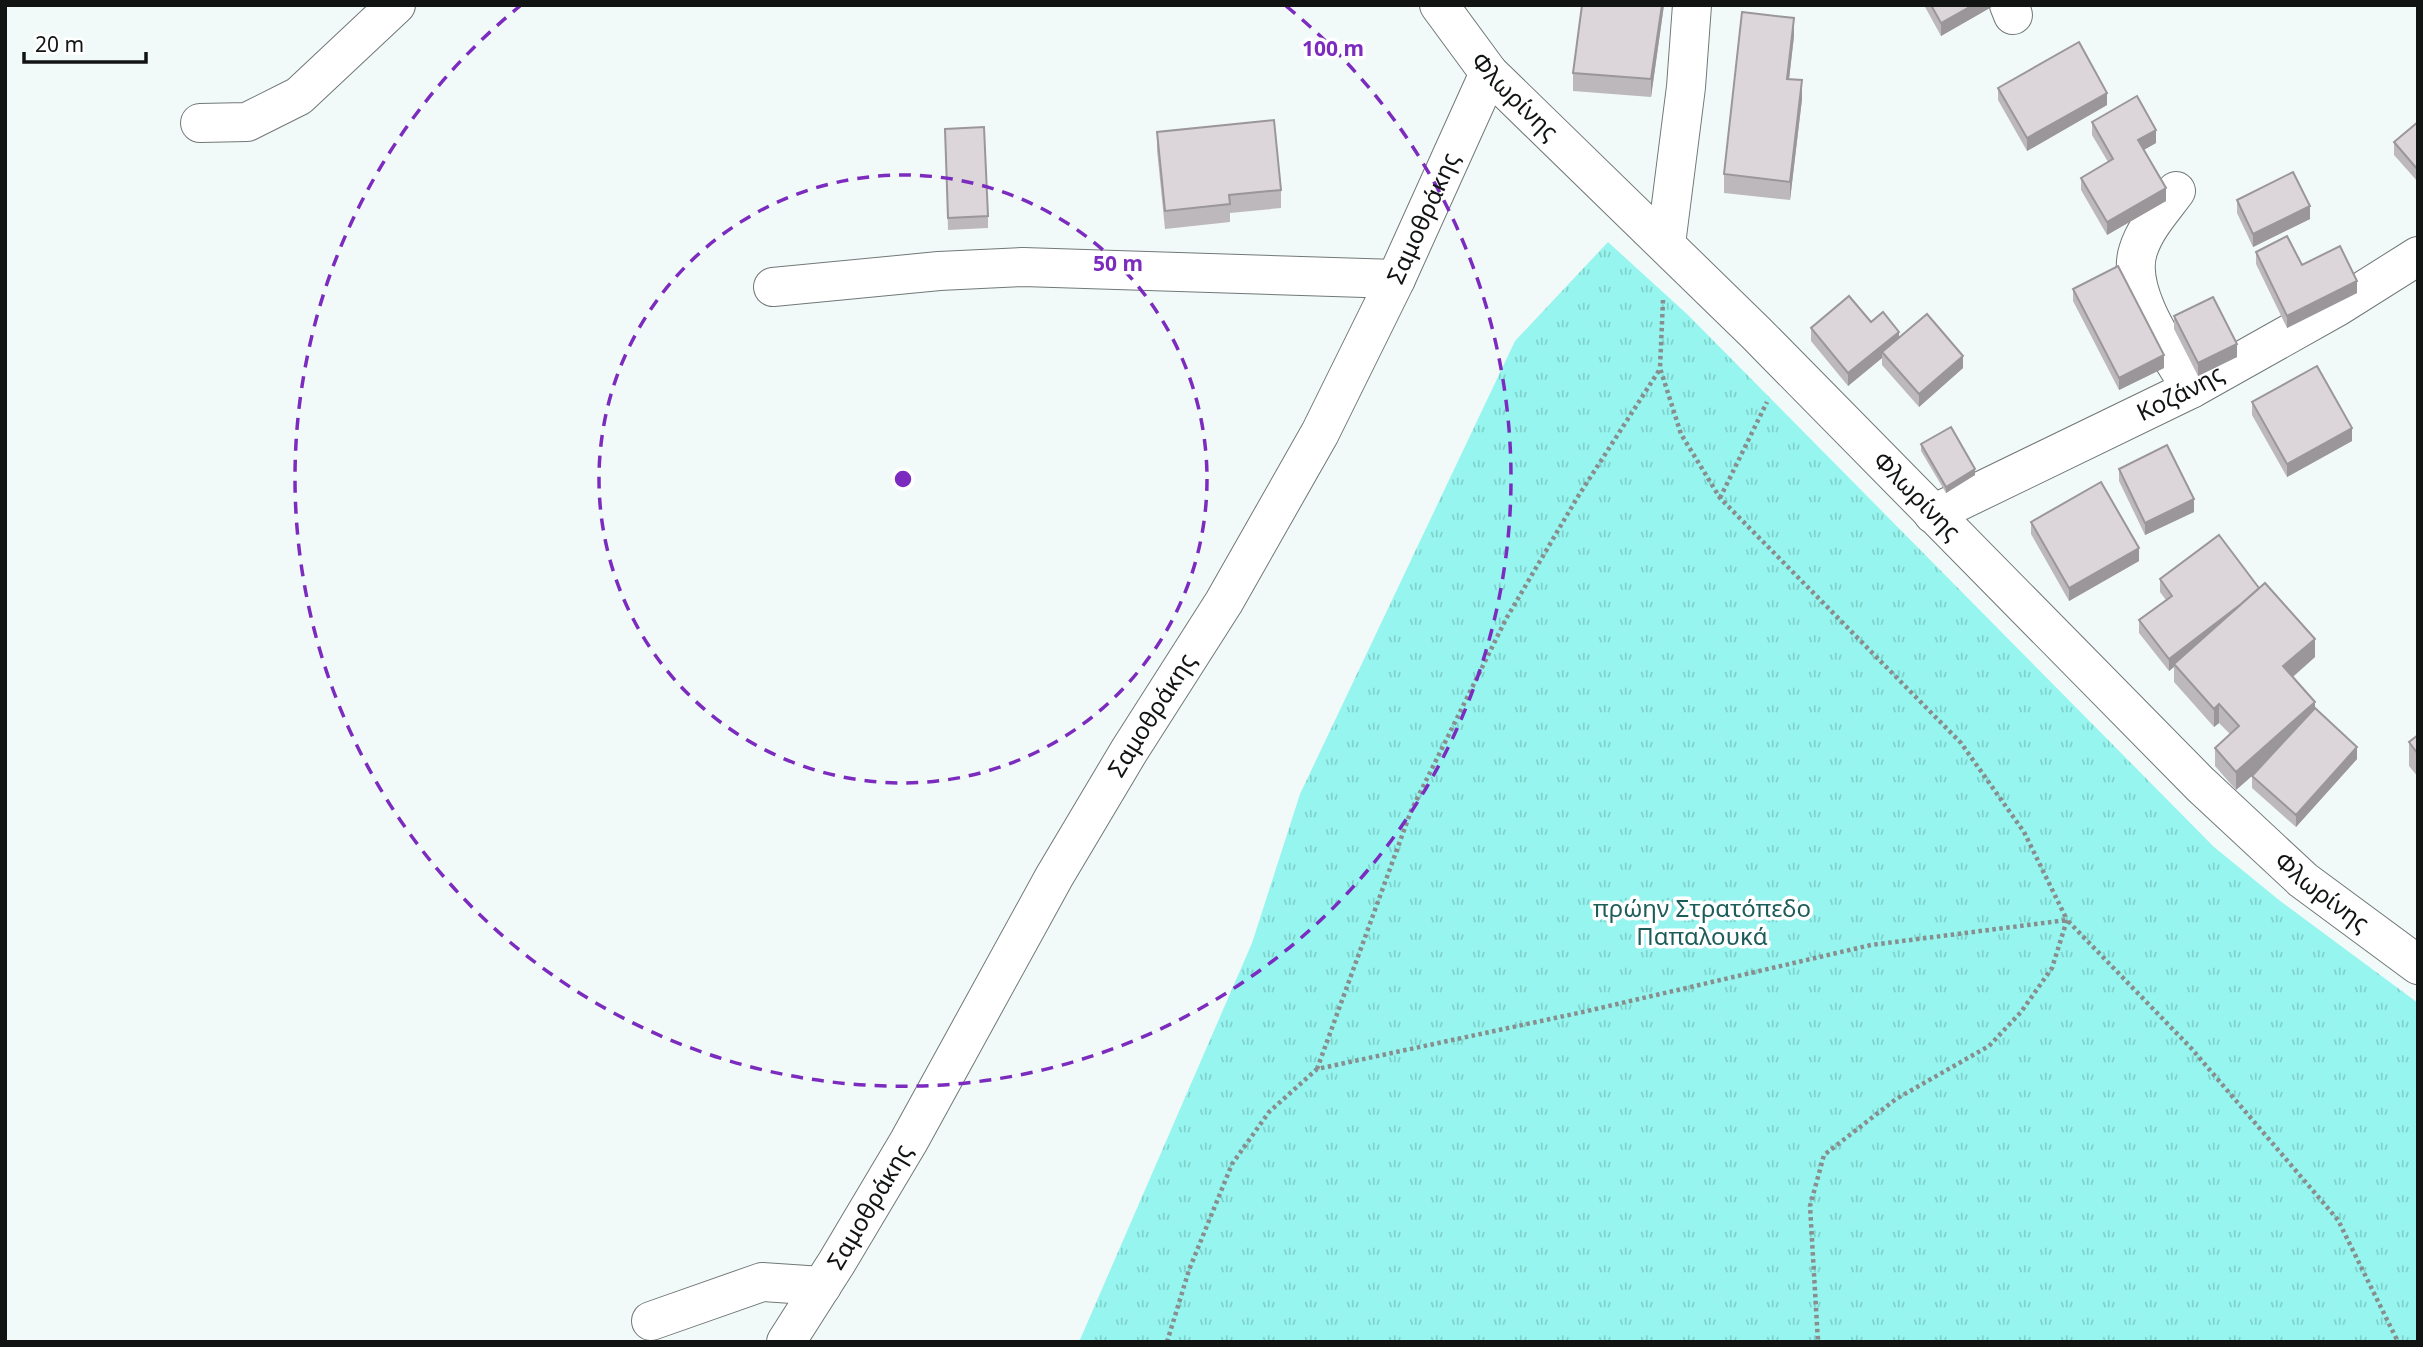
<svg xmlns="http://www.w3.org/2000/svg" width="2423" height="1347" font-family="'Noto Sans',sans-serif">
  <defs>
    <pattern id="grass-tufts" width="24" height="20" patternUnits="userSpaceOnUse" patternTransform="scale(1.75)"><rect width="24" height="20" fill="#96f5ef"/><path d="M3 7l-1-3M5 7V3M7 7l1-3M15 17l-1-3M17 17v-4M19 17l1-3" fill="none" stroke="#80d1cc"/></pattern>
  </defs>
  <rect width="100%" height="100%" fill="#f2faf9"/>
  <path fill="url(#grass-tufts)" d="M1608,242L1688,315L2214,847L2279,900L2418,1003V1342H1079L1252,943L1300,794L1515,341Z"/>
  <g fill="none" stroke-linecap="round" stroke-linejoin="round">
    <g stroke="#717877" stroke-width="40">
      <g id="minor">
        <path d="M2009,5L2013,15"/>
        <path d="M200,123L247,122L299,96L396,5"/>
        <path d="M2176,191C2162,210 2145,228 2138,251C2125,293 2171,354 2191,389"/>
        <path d="M1666,244L1686,87L1692,5"/>
        <path d="M773,287L939,271L1023,267L1396,279"/>
        <path id="s1" d="M1933,514L2191,389L2337,307L2418,256"/>
        <path d="M651,1321L762,1282L822,1286"/>
        <path id="s2" d="M786,1342L837,1262L909,1141L1054,877L1129,751L1224,602L1320,433L1396,279L1489,73"/>
      </g>
    </g>
    <g stroke="#717877" stroke-width="40">
      <g id="major">
        <path id="s3" d="M1439,5L1489,73L1756,333L2200,784L2303,880L2418,965"/>
      </g>
    </g>
    <path stroke="#888d8d" stroke-width="4.5" stroke-dasharray="3.5 3.5" stroke-linecap="butt" d="M1663,300L1660,368L1681,434L1720,498L1961,743L2024,832L2067,920L2052,968L2021,1012L1989,1046L1896,1099L1824,1155L1810,1206L1818,1342
      M1720,498L1767,402
      M1317,1069L1411,811L1506,619L1577,498L1660,369
      M1167,1342L1189,1270L1232,1164L1269,1112L1317,1069L1583,1012L1871,945L2067,920L2191,1048L2338,1220L2398,1342"/>
    <use href="#minor" stroke="#fff" stroke-width="38"/>
    <use href="#major" stroke="#fff" stroke-width="38"/>
  </g>
  <path fill="#bdb8bc" d="M1664,5L1651,97L1573,91V73Z
    M1924,5H1995L1941,36Z
    M1794,36L1789,79L1802,99L1790,200L1724,193V174Z
    M1998,88L2107,105L2027,151L1998,100Z
    M2092,122L2156,143L2144,150L2166,201L2107,235L2081,190V178L2108,162L2092,135Z
    M2418,122V182L2394,155V142Z
    M945,129L988,216V228L948,230Z
    M1157,132L1281,190V208L1230,213V222L1165,229L1157,150Z
    M2237,200L2310,219L2253,247L2237,213Z
    M2256,252L2302,265L2357,293L2287,328L2256,264Z
    M2073,289L2164,368L2119,390L2073,301Z
    M2174,316L2237,357L2198,376L2174,329Z
    M1871,322L1899,338L1963,368L1919,407L1882,365V358L1848,386L1811,341V328Z
    M2252,402L2352,441L2287,477L2252,415Z
    M1921,444L1975,475L1946,493L1921,451Z
    M2119,469L2194,512L2145,535L2119,481Z
    M2031,522L2139,561L2069,601L2031,534Z
    M2160,579L2259,588L2315,657L2293,677L2315,708L2357,759L2296,827L2252,788V776L2236,790L2215,766V748L2230,734L2219,723L2214,727L2174,682V667L2169,671L2139,633V620L2166,600L2160,592Z
    M2418,735V777L2409,766V742Z"/>
  <path fill="#9a9699" d="M1662,5H1664L1651,97V79Z
    M1973,5H1995L1941,36V23Z
    M1794,18V36L1787,97V79Z
    M1802,80V99L1790,200V182Z
    M2107,93V105L2027,151V138Z
    M2156,130V143L2138,153V140Z
    M2166,188V201L2107,235V222Z
    M2310,206V219L2253,247V234Z
    M2357,281V293L2287,328V316Z
    M1899,332V344L1882,352V358L1848,386V373Z
    M2237,344V357L2198,376V363Z
    M2164,355V368L2119,390V378Z
    M1963,356V368L1919,407V394Z
    M2352,428V441L2287,477V464Z
    M1975,469V475L1946,493V487Z
    M2194,499V512L2145,535V523Z
    M2139,548V561L2069,601V588Z
    M2260,589L2174,664V667L2169,671V659Z
    M2315,639V657L2283,685V666Z
    M2315,702V720L2236,790V772Z
    M2219,704V723L2214,727V709Z
    M2357,747V759L2296,827V815Z"/>
  <path fill="#dcd6db" stroke="#9a9699" stroke-width="2" d="M1582,5H1662L1651,79L1573,73Z
    M1931,5H1973L1941,23Z
    M1742,12L1794,18L1787,79L1802,80L1790,182L1724,174Z
    M2079,42L2107,93L2027,138L1998,88Z
    M2137,96L2156,130L2138,140L2166,188L2107,222L2081,178L2113,159L2092,122Z
    M1274,120L1281,190L1229,195L1230,204L1165,211L1157,132Z
    M2418,122V170L2394,142Z
    M984,127L988,216L948,218L945,129Z
    M2293,172L2310,206L2253,234L2237,200Z
    M2287,236L2302,265L2340,246L2357,281L2287,316L2256,252Z
    M2118,266L2164,355L2119,378L2073,289Z
    M1849,296L1871,322L1883,312L1899,332L1848,373L1811,328Z
    M2213,297L2237,344L2198,363L2174,316Z
    M1927,314L1963,356L1919,394L1882,352Z
    M2317,366L2352,428L2287,464L2252,402Z
    M1951,427L1975,469L1946,487L1921,444Z
    M2167,445L2194,499L2145,523L2119,469Z
    M2101,482L2139,548L2069,588L2031,522Z
    M2219,535L2259,588L2241,604L2169,659L2139,620L2172,596L2160,579Z
    M2265,583L2315,639L2283,666L2315,702L2236,772L2215,748L2239,726L2219,704L2214,709L2174,664Z
    M2315,708L2357,747L2296,815L2252,776Z
    M2418,735V754L2409,742Z"/>
  <g fill="none" stroke="#7b2cbf" stroke-width="3.5" stroke-dasharray="12 9">
    <circle cx="903" cy="479" r="304"/>
    <path d="M1286 6A608 608 0 1 1 520 6"/>
  </g>
  <g text-anchor="middle" stroke-width="7" stroke-linejoin="round" paint-order="stroke">
    <g font-size="24" fill="#121414" stroke="#fff">
      <text dy="8" stroke="none"><textPath href="#s3" startOffset="119">Φλωρίνης</textPath></text>
      <text dy="8" stroke="none"><textPath href="#s2" startOffset="1293">Σαμοθράκης</textPath></text>
      <text dy="8" stroke="none"><textPath href="#s1" startOffset="275">Κοζάνης</textPath></text>
      <text dy="8" stroke="none"><textPath href="#s3" startOffset="686">Φλωρίνης</textPath></text>
      <text dy="8" stroke="none"><textPath href="#s2" startOffset="726">Σαμοθράκης</textPath></text>
      <text dy="8" stroke="none"><textPath href="#s3" startOffset="1253">Φλωρίνης</textPath></text>
      <text dy="8" stroke="none"><textPath href="#s2" startOffset="159">Σαμοθράκης</textPath></text>
    </g>
    <g font-size="24" fill="#1d5d59" stroke="#fff">
      <text x="1702" y="917">πρώην Στρατόπεδο<tspan x="1702" dy="28">Παπαλουκά</tspan></text>
    </g>
  </g>
  <circle cx="903" cy="479" r="10" fill="#7b2cbf" stroke="#fff" stroke-width="3.5"/>
  <g font-size="21" text-anchor="middle" font-weight="bold" fill="#7b2cbf" stroke="#fff" stroke-width="7" stroke-linejoin="round" paint-order="stroke">
    <text x="1333" y="56">100 m</text>
    <text x="1118" y="271">50 m</text>
  </g>
  <rect width="2423" height="1347" fill="none" stroke="#121414" stroke-width="14"/>
  <path d="M24 52v10h122v-10" fill="none" stroke="#121414" stroke-width="3.5"/>
  <text x="35" y="52" font-size="21" fill="#121414" stroke="#ffffff" stroke-width="5" paint-order="stroke">20 m</text>
</svg>
